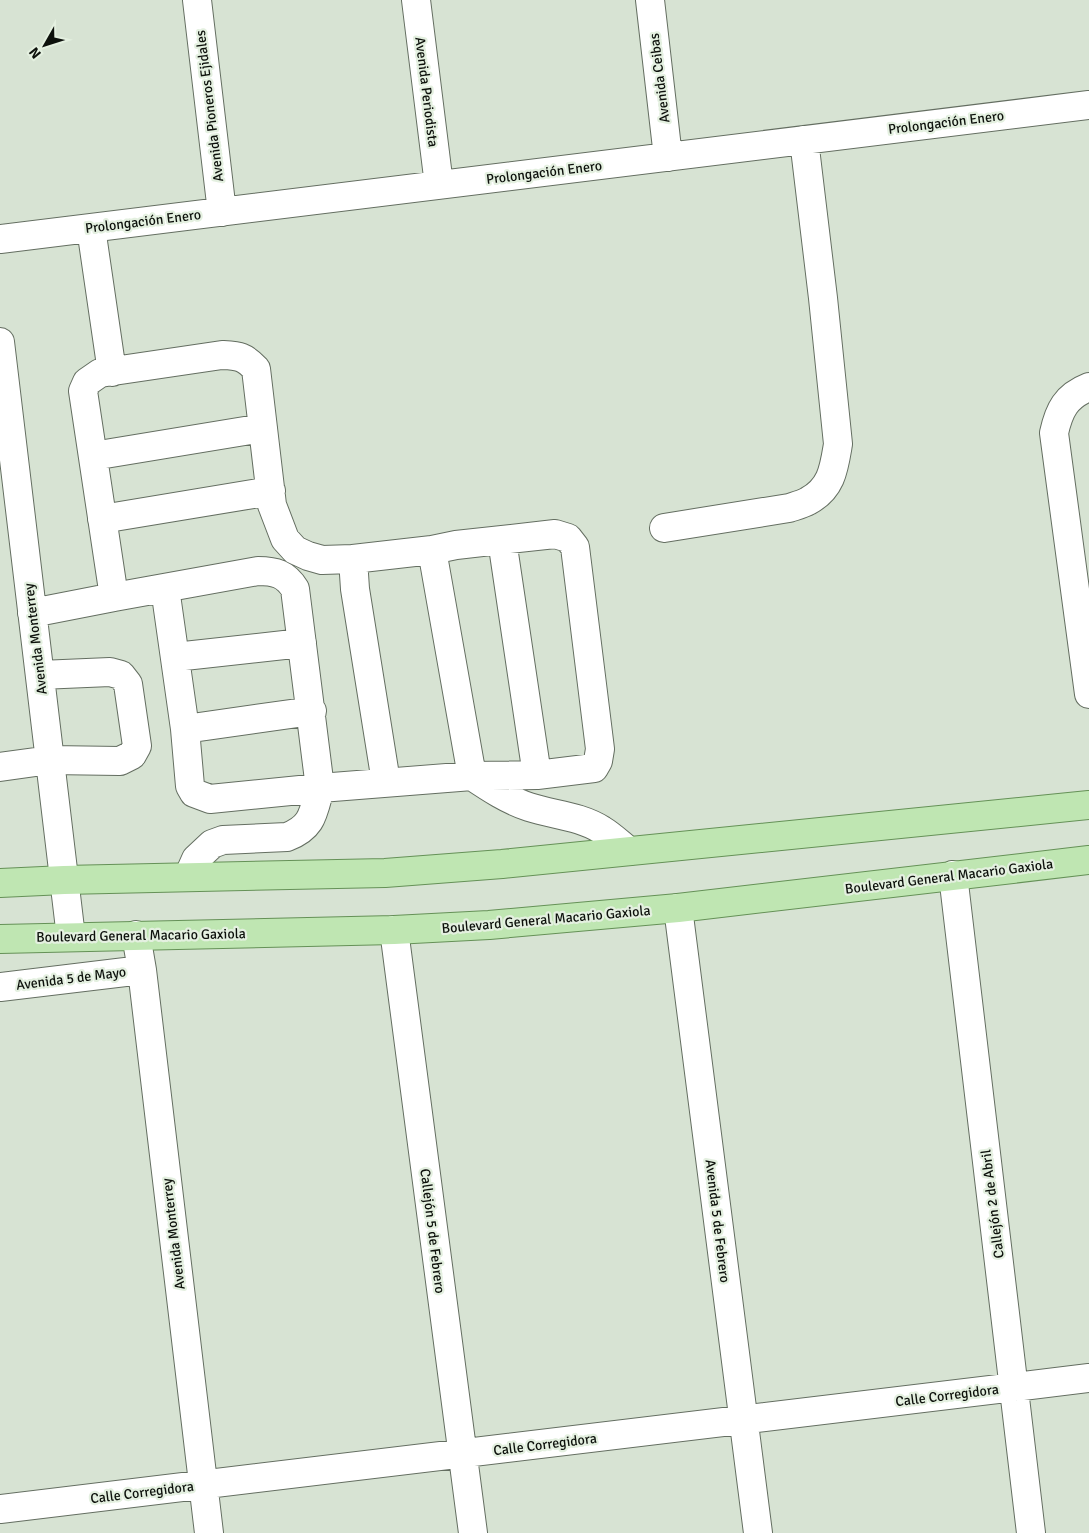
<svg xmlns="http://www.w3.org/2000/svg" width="1089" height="1533" font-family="Signika,sans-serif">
  <rect width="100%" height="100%" fill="#d7e3d3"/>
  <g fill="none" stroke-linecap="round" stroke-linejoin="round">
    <g stroke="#646e61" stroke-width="30">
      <path id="minor" d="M197,0L222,212
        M416,0L439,185
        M650,0L668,157
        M91,228L112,372
        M0,239L1089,105
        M0,342L71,937
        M1089,387C1066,396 1059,410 1054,433L1089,694
        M93,456L263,428
        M102,519L271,491
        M664,528L789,508C795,506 803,504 808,501C832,488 834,468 838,444L823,298L804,140
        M502,540L537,775
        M432,550L472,776C490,788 508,800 529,807C554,815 580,816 602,830C612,836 621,845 629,851
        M165,588L185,729L190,786L194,793L210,799L320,788L472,776L537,775L594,768L598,761L600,749L575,547L568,538L555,534L456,545L432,550L353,559L355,589L386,782
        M114,597L258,571C275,571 286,574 295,589L320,788C313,813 313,827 287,837L223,840L212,844L196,859L188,877
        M32,613L114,597L83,391L87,382L100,373L222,355C239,356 244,356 256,369L272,505L285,539L295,550L308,556L322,560L353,559
        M175,657L302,643
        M185,729L312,711
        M0,767L50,760L120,761L132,755L137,746L128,684L121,675L110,672L40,675
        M953,875L1031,1533
        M678,908L758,1533
        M394,930L473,1533
        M136,935L142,970L209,1533
        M0,987L142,970
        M0,1509L1089,1378"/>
    </g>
    <g stroke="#659157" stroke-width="30">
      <path id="major" d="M0,883L64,880L385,873L502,864L1089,805
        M0,939L394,930L489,925L678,908L1089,860"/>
    </g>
    <use href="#minor" stroke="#fff" stroke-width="28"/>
    <use href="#major" stroke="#bfe6b2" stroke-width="28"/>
  </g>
  <g text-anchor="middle" stroke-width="4.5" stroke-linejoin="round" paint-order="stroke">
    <g font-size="14" fill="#0d110c" stroke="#e4f0e0">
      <text transform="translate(659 78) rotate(-97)" y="5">Avenida Ceibas</text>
      <text transform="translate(427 92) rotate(83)" y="5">Avenida Periodista</text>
      <text transform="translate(209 106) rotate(-97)" y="5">Avenida Pioneros Ejidales</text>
      <text transform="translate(946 122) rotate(-7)" y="5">Prolongación Enero</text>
      <text transform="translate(544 172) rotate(-7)" y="5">Prolongación Enero</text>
      <text transform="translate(143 221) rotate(-7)" y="5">Prolongación Enero</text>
      <text transform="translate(35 639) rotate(-97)" y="5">Avenida Monterrey</text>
      <text transform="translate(949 876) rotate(-7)" y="5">Boulevard General Macario Gaxiola</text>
      <text transform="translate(546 919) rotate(-5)" y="5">Boulevard General Macario Gaxiola</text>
      <text transform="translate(141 935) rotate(-1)" y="5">Boulevard General Macario Gaxiola</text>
      <text transform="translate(71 978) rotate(-7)" y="5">Avenida 5 de Mayo</text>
      <text transform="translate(992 1204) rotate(-97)" y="5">Callejón 2 de Abril</text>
      <text transform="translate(718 1221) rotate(83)" y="5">Avenida 5 de Febrero</text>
      <text transform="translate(433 1231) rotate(83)" y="5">Callejón 5 de Febrero</text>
      <text transform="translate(173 1234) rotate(-97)" y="5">Avenida Monterrey</text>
      <text transform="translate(947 1395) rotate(-7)" y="5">Calle Corregidora</text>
      <text transform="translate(545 1444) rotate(-7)" y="5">Calle Corregidora</text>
      <text transform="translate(142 1492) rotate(-7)" y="5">Calle Corregidora</text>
    </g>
  </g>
  <g transform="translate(45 45) rotate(231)" stroke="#e4f0e0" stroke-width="4" paint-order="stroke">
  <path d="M0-4L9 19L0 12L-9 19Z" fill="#0d110c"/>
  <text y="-8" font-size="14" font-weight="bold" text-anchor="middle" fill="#0d110c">N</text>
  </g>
</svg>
